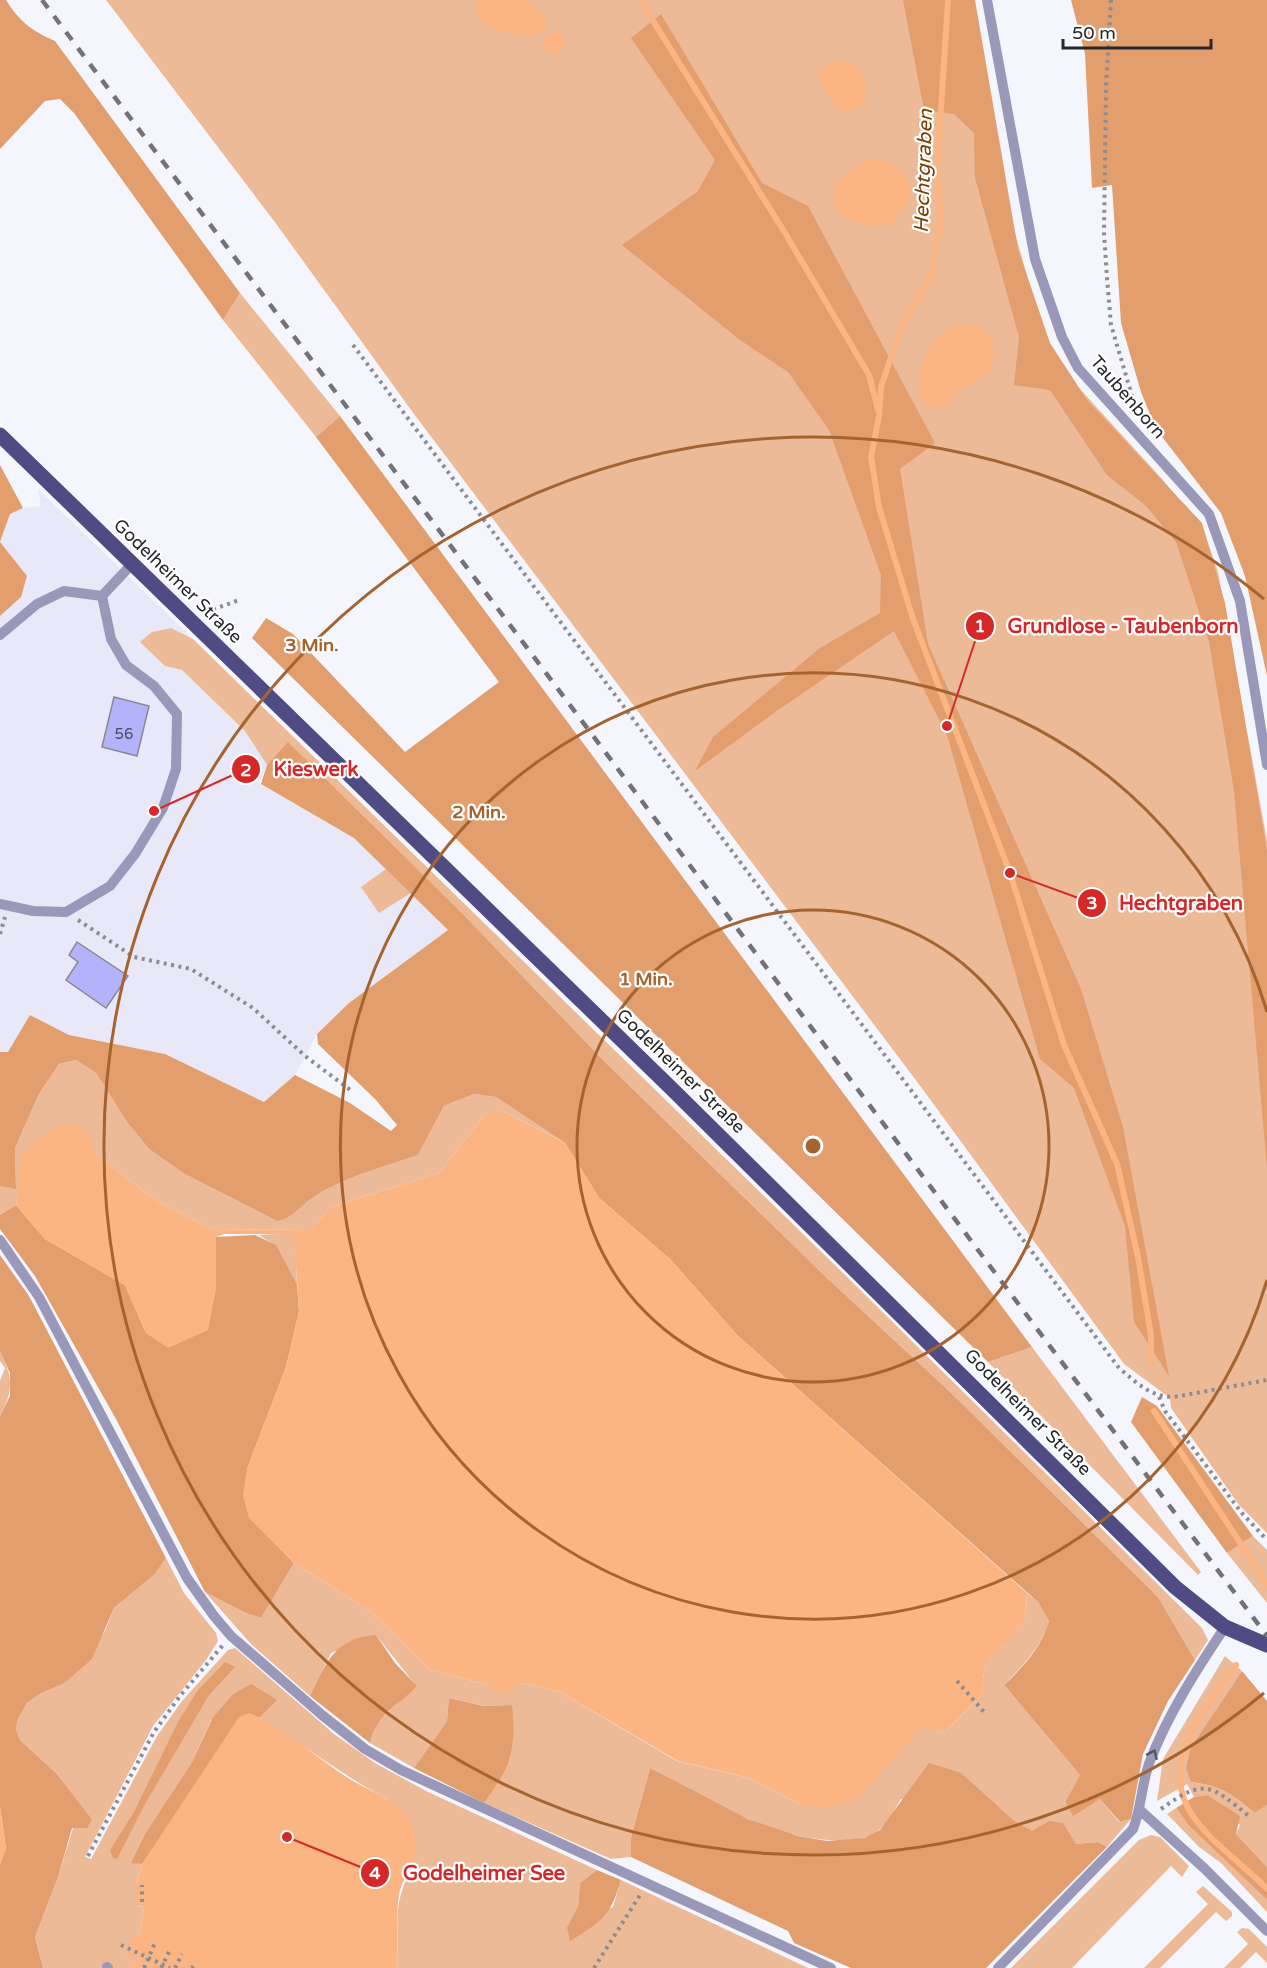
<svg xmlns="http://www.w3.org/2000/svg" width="1267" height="1968" font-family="'Varela Round',sans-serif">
  <rect width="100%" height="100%" fill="#f5f5fe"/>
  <path fill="#e8e8f8" d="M38,489L193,639L171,628L165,666L182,670L245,731L267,765L259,783L354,837L386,869L361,887L379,912L411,893L448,930L349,1003L317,1034L295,1075L265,1102L165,1054L69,1035L30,1015L8,1053L0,1052V616L21,597L27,577L0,542L10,514L23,508L41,506Z"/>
  <path fill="#ecba97" d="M106,0H972L1002,186L1049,355L1163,480L1204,531L1218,572L1267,841V1533L1239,1505L1171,1408L1170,1398L1124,1364L918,1083L414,414L277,225Z
    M240,293L340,416L316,437L223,320Z
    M171,628L193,639L841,1271L1202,1628L1208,1640L1195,1660L1158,1597L947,1389L828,1279L606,1063L462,913L288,743L267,765L245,731L182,670L165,666L140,642L152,632Z
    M386,869L411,893L379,913L361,887Z
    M76,1060L96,1073L127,1122L149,1149L183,1173L277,1221C291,1220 299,1207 311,1199C342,1177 381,1168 418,1155L444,1106L474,1094L496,1097L565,1143L503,1111L482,1118L439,1173L331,1207L312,1229L213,1230L155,1200L95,1153H23L16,1205L0,1215V1186L16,1188L15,1148L39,1094L59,1064Z
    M295,1233L297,1284L276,1246L259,1235Z
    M1032,1347L1201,1572L1198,1575L988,1362Z
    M0,1351C13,1378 14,1389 0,1416V1381L5,1368L0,1361Z
    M1253,1536L1267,1550V1603L1227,1553Z
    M166,1558L184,1593L216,1633L218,1641L206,1660L153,1726L85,1857L91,1859L157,1736L182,1701L228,1650L235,1648L334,1734L375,1763L428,1792L597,1870L580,1883L578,1906L567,1927L613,1907L621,1880L808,1968H396C401,1929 390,1910 410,1872L387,1799C342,1775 303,1744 259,1718L261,1713L211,1720L192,1762L146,1832L132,1862L142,1864L136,1885V1906L144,1907L139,1936L126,1955L138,1960L132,1968H43L35,1937L58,1877L73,1828L92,1819L57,1774L20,1740L16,1729L18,1719L27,1703L41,1693L63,1684L105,1631L114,1608L155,1574Z
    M294,1563L369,1610L429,1669L487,1685L501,1693L523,1683L560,1692L677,1761L749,1778L800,1804L909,1738L921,1726L945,1732L983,1694C980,1641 1011,1655 1025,1617C1027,1611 1026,1601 1027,1593L1038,1602L1049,1621C1041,1648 1023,1665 1004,1685L1080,1775L1065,1802L1073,1815L1100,1799L1119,1822L1131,1819L1107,1847L1098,1842L1076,1844L1049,1821L1033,1832L1013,1821L901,1799C895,1808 889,1822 880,1829C871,1838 858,1839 846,1840C776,1844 710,1799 650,1768L631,1838V1857L611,1859L484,1803C512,1767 516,1750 511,1705L485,1706L449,1698L447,1721L414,1768L370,1743C379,1708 400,1710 414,1683L376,1635L331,1653L310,1696L251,1644L205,1592L246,1613L261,1618Z
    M1225,1656L1242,1671L1191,1747V1782C1222,1786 1232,1794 1255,1813L1267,1805V1867L1236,1834L1240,1825L1207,1795L1194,1797L1187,1784L1157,1801L1163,1759Z
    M1176,1808L1189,1826L1267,1900V1912L1221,1863L1199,1847L1167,1814Z
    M1151,1835L1160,1837L1189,1866L1182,1877L1171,1866L1072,1968H1011L1139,1840Z
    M1203,1886L1232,1912V1916L1226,1921L1216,1912L1160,1968H1144L1208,1904L1196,1892Z
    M1242,1928L1249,1929L1267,1947V1963L1256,1952L1240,1968H1224L1248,1944L1237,1932Z"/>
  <path fill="#e29e6c" d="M0,0H6C19,21 32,31 55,41L240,293L223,320L74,113L60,99L45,101L0,149Z
    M903,0H975L1018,249L1050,343L1087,400L1202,523L1225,603L1267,851V1168L1234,791L1209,642L1176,542L1145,505L1107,475L1050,390L1014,385L1019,337L975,178L974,133L954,114L924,110Z
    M1071,0H1267V676L1245,576L1221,513L1156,429L1141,392L1121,323L1112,185L1092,188L1085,54Z
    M661,14L762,183L808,206L935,443L900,469L928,644L1081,989L1123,1127L1169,1376L1134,1322L1125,1226L1074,1088L1040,1059L947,735L894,631L778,710L695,771L713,737L820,648L880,613L881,575L829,430L788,372L740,340L622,245L698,191L715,160L631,38Z
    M340,416L1032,1347L988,1362L252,638L266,618L293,634L405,752L499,682L316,437Z
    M0,465L23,508L10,514L0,542L27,576L21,597L0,616Z
    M288,742L462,913L606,1063L828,1279L947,1389L1158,1597L1195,1660L1168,1701L1143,1754L1131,1819L1120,1822L1100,1799L1073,1816L1065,1802L1080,1775L1004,1685C1024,1666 1041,1648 1049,1621L1038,1602L737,1335L671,1260L599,1198L565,1143L496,1097L474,1094L444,1106L418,1155C381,1168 342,1177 311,1199C299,1207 291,1220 277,1221L183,1173L149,1149L127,1122L96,1073L76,1060L59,1064L39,1094L15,1148L16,1189L0,1186V1052H8L30,1015L69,1035L165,1054L264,1102L295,1075L350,1103L391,1131L397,1125L375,1099L318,1044L317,1034L349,1003L448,930L354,838L261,784L267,765Z
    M16,1205L45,1239L125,1285L146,1333L216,1237L255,1235L276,1245L297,1284L299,1311L286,1367L247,1469L250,1518L294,1563L261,1618L246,1613L205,1592L116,1419L35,1276L0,1229V1215Z
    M0,1255L29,1296L166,1558L155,1574L114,1608L92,1659L63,1684L41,1693L27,1703L18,1719L16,1729L20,1740L57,1774L92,1819L87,1828H72L58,1877L35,1937L43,1968H0V1864L6,1848L0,1807V1416L10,1396V1373L0,1351Z
    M1142,1397L1157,1406L1253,1536L1227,1553L1131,1422Z
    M376,1635L395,1663L417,1686C397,1707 378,1712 370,1743L310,1696C327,1662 334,1638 376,1635Z
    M225,1662L235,1667L209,1695L145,1804L117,1859L113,1858L110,1850L134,1812L178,1722L198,1690Z
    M1242,1671L1267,1701V1805L1255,1813C1232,1794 1222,1786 1191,1782L1186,1768L1191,1747Z
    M251,1684L277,1700L259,1718L249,1713L142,1864L131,1863L146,1832L192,1762L212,1719L232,1695Z
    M449,1698L484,1706L512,1705C516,1750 512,1767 484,1803L414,1768L447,1721Z
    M929,1763L961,1773L1013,1820L1032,1831L1049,1821L1063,1823L1076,1844L1098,1842L1107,1847L986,1968H851L794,1943L788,1931L631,1857V1838L650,1768L748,1819L798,1836L827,1841L864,1838L880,1830Z
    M1207,1795L1240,1816L1236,1834L1267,1867V1900L1189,1826L1176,1808L1194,1797Z
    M597,1870L621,1880C610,1917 602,1921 570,1941L567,1927L578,1906L580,1883Z"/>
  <path fill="#fab583" d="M478,0H527C537,7 550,16 546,29C526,43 484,32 474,11Z
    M543 43a11 11 0 1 1 22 0a11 11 0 1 1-22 0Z
    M848,61C866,74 867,80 866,102L847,112C830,107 825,90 819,74L827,63Z
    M875,158C899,165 903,167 911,192C894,233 879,233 841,216L834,202V186L851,168Z
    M966,325L980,326L993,342L995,356L989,364V372L960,390L944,408L925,406C909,387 926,341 947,330C952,327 960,326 966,325Z
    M503,1111L565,1143L599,1198L671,1260L737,1335L1027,1593C1026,1601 1027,1611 1025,1617C1012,1655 980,1641 983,1694L945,1732L921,1727L860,1797L823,1809L800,1804L749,1778L678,1761L560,1692L523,1683L501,1694L487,1685L429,1669L369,1610L294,1563L249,1518L243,1495L247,1469L286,1367L299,1311L294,1234H224L216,1237V1290L208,1330L168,1348L146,1333L125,1285L45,1239L16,1205L22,1153L56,1125L75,1126L90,1136L95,1153L155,1200L213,1230L312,1229L331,1207L439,1173L482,1118L491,1113Z
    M249,1713C286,1729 314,1756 348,1778C369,1792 408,1802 414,1831C422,1868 404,1868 399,1895C395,1920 399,1944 396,1968H132L137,1960L126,1955L131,1940L139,1936L144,1907L136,1906V1885L142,1864L239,1717Z
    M0,1807L6,1848L0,1864Z"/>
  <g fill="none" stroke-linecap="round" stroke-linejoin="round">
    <path stroke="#fab583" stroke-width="6" d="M640,0L785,233L869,375L878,410
      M948,0L937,170L941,218L932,274L902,325L881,387L879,416L871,457L879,507L913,619L1010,873L1064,1045L1117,1164L1138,1257L1151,1335V1364
      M1154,1411L1267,1584
      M1236,1665C1205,1710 1154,1764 1195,1819C1213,1844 1245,1866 1267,1889"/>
  </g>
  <path fill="#b5b2fc" stroke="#888893" stroke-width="1.5" d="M114,697L149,706L137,756L102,747Z
    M77,942L128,976L106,1008L66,980L78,962L69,955Z"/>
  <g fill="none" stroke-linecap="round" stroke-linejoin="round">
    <path stroke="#8c8c93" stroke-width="4" stroke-dasharray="3 4.5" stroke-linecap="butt" d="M1111,0L1106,87L1104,232L1107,278L1111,325L1136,409
      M353,345L1119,1368C1137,1383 1150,1397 1174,1397L1267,1380
      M206,612L239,600
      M78,920L134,957L191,969L253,1008L305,1056L353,1092
      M0,934L5,917
      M1159,1397L1165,1411L1241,1512L1267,1540
      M957,1681L984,1712
      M1161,1809C1204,1778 1210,1784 1250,1817
      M88,1856L154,1732L180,1696L223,1645
      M142,1902V1885
      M121,1945L170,1968
      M144,1968L155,1943
      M161,1968L170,1950
      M175,1968L182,1954
      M192,1968L193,1966
      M594,1968L640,1895"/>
    <path stroke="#9998b9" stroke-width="10" d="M987,0L1035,259L1062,337L1078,368L1209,514L1240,601L1267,765
      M102,596L132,564
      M0,635L37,604L64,591L102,596
      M0,904L33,911L66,912L110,886L135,854L163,808L176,769L177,714L154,686L126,665L111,639L102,596
      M0,1240L39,1297L187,1578L214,1616L231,1636L322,1715L365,1749L401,1770L831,1968
      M1141,1811L1205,1869L1267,1931
      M107,1967L108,1968
      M998,1968L1133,1829C1142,1807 1141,1784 1150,1761C1168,1714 1197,1669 1225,1627"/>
    <path stroke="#504b82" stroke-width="15" d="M0,435L673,1090L1175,1587L1225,1627L1267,1645"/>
    <path stroke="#727278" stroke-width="4.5" stroke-dasharray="10 10" stroke-linecap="butt" d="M42,0L1267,1636"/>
  </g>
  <defs><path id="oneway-chevron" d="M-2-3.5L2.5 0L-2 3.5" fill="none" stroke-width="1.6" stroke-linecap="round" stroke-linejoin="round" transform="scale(1.5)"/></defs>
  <use stroke="#555464" href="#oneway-chevron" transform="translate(1153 1754) rotate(-66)"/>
  <g fill="none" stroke="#a5642f" stroke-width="3">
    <circle cx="813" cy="1146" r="236"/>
    <path d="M1267 1280A473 473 0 1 1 1267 1012"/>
    <path d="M1264 1693A709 709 0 1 1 1264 599"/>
  </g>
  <g text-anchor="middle" stroke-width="4.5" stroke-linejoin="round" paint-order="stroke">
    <g font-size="15" fill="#4a4a5f">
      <text x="124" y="739">56</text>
    </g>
    <g font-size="18" fill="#27272b" stroke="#fff">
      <text transform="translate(1128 397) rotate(49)" y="6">Taubenborn</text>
      <text transform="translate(178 581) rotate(44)" y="6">Godelheimer Straße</text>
      <text transform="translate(681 1071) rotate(44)" y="6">Godelheimer Straße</text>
      <text transform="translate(1028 1412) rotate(45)" y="6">Godelheimer Straße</text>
    </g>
    <g font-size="20" font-style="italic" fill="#7c3e00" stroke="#fff">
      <text transform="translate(923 171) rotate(-88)" y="7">Hechtgraben</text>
    </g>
  </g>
  <circle cx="813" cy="1146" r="9" fill="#a5642f" stroke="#fff" stroke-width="3"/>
  <g font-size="18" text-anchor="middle" font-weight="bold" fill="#a5642f" stroke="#fff" stroke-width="4.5" stroke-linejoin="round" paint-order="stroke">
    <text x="312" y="651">3 Min.</text>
    <text x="479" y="818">2 Min.</text>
    <text x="646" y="985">1 Min.</text>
  </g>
  <path fill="none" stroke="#d62828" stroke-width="2" d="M947 726L980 626M154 811L246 769M1010 873L1092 903M287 1837L375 1873"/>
  <g fill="#d62828" stroke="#fff" stroke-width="2">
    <circle cx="947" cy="726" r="6"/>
    <circle cx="154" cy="811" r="6"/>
    <circle cx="1010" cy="873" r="6"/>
    <circle cx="287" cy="1837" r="6"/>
    <circle cx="980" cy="626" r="15"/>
    <circle cx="246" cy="769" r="15"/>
    <circle cx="1092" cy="903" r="15"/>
    <circle cx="375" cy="1873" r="15"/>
  </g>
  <g font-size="18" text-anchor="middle" font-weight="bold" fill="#fff">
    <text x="980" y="632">1</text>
    <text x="246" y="776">2</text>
    <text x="1092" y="909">3</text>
    <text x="375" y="1879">4</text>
  </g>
  <g font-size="20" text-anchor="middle" font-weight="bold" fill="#d62828" stroke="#fff" stroke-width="4.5" stroke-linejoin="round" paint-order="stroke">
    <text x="1123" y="633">Grundlose - Taubenborn</text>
    <text x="316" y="776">Kieswerk</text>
    <text x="1181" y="910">Hechtgraben</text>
    <text x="484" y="1880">Godelheimer See</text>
  </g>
  <path d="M1063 39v9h148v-9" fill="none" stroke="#27272b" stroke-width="3"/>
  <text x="1072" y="39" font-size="18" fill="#27272b" stroke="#ffffff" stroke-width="4.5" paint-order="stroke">50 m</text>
</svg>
